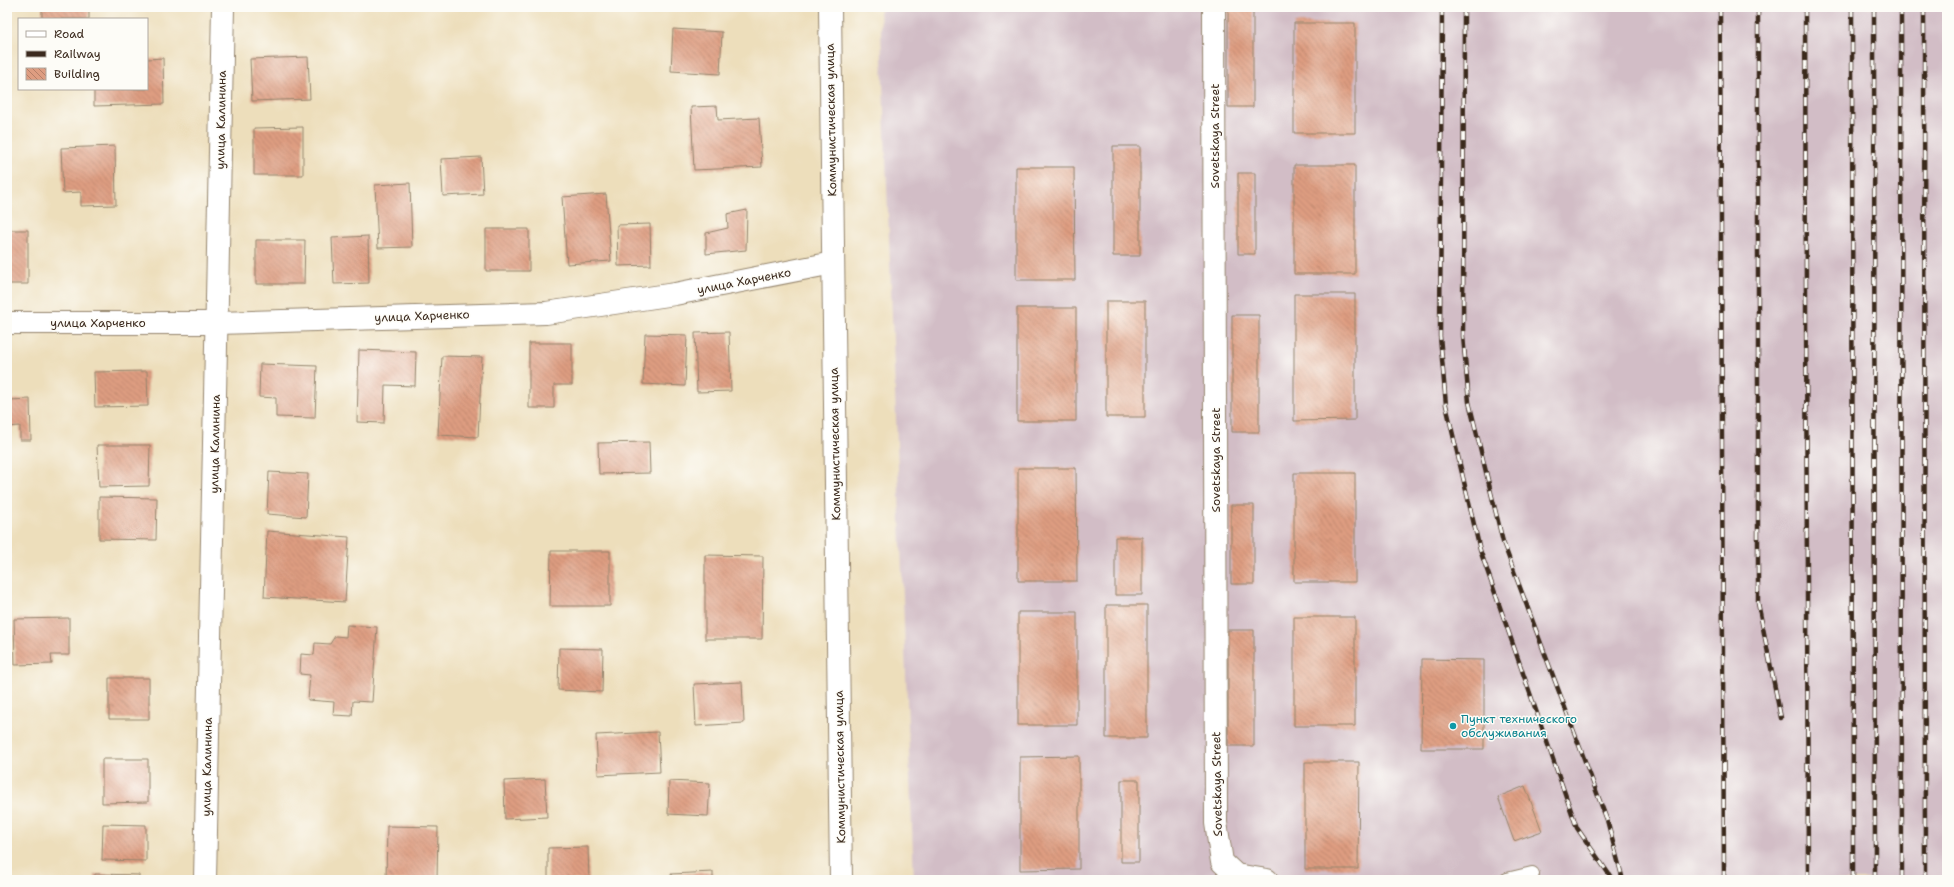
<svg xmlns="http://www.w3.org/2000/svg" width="1954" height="887" font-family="'Shantell Sans',sans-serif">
  <defs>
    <pattern id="building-back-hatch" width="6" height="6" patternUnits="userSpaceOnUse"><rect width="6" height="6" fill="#de9d81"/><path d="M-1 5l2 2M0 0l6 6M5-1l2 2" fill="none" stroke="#b58069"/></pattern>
  </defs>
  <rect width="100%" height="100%" fill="#fdfcf7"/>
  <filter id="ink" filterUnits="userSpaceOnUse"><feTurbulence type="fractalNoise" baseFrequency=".025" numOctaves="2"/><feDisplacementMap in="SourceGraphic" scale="8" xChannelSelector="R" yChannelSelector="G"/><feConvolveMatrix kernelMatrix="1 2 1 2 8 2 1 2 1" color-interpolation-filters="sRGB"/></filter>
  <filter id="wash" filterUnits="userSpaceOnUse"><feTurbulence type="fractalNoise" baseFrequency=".012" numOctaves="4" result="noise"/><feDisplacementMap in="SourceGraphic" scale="16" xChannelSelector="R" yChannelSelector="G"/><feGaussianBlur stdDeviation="0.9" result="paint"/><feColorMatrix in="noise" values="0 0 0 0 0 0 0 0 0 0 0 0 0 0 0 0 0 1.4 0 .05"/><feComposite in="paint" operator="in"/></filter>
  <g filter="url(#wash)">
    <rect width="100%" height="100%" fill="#eddebb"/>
    <path fill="#d2bdc6" d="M880,7H1947V880H914Z"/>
    <g id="blocks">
      <path fill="url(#building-back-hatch)" d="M42,7H89V19H42Z
        M1228,10H1253V107H1228Z
        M1294,23H1355V133H1294Z
        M673,29L722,32L720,74L671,71Z
        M308,57L310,99L252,101L250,59Z
        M163,58L164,104L94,106V89H147V59Z
        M717,106L718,120L759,118L762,167L694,170L691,107Z
        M303,127V175H254V128Z
        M115,146L116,205L81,206V192L63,193L61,148Z
        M1113,146H1140V256H1113Z
        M481,157L483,194L443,196L441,159Z
        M1294,165H1355V274H1294Z
        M1016,167H1074L1075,280H1016Z
        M1238,173H1255V254H1238Z
        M410,183L412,247L378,248L375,185Z
        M606,194L611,261L567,264L562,197Z
        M747,210L746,250L706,254V233L728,228L727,214Z
        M650,224L651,265L618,266L617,225Z
        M486,229H529V271H486Z
        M7,230H28V284H7Z
        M368,236L369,283L334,284L332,238Z
        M256,240H305L304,284H256Z
        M1294,294H1355V420L1294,421Z
        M1106,301H1145V417H1106Z
        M1017,308H1076V421H1017Z
        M1232,315H1259V432H1232Z
        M729,332L731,391L697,392L695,333Z
        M645,334L687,335L685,386L643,384Z
        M529,343H572V385H554V408H529Z
        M359,350L416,352L415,386L385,385L384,423L357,422Z
        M442,356L482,357L478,437L438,435Z
        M260,364L317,366L315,418L276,417V398L259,397Z
        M7,368H9V400L30,399L31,440H20V426L7,427Z
        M147,371L148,406L95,407L94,372Z
        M649,442L650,473L599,474L598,443Z
        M97,445H150L149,486L99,487Z
        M1018,468H1076L1077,581H1018Z
        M269,472L308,474L306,517L267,514Z
        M1294,473H1355V582H1294Z
        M99,497L157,498L156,540L99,539Z
        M1231,505H1254V584H1231Z
        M267,531L349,537L345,602L264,597Z
        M1115,537H1142V595H1115Z
        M551,551H610V606H550Z
        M705,555L763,556L762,639H705Z
        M1106,605H1147V738H1106Z
        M1018,612H1077V725H1018Z
        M1294,617H1355V726H1294Z
        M69,618V655H51L52,664L15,665L14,619Z
        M347,625L377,627L372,702L353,701L352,716L333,715L334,702L308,700L310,675L300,674L301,654L314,655L315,643L330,644L335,636L346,637Z
        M1228,630H1254V746H1228Z
        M559,648L603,649L602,692L558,690Z
        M1422,659L1484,660V749H1421Z
        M109,678H149V719H109Z
        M742,682L744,723L696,726L694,684Z
        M658,732L660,772L598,775L596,735Z
        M1079,756V869L1020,870V757Z
        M102,759H148V802L102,803Z
        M1305,762H1359L1358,869H1305Z
        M545,779L547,817L505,819L504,781Z
        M1121,780H1139V862H1121Z
        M669,781L710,783L708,816L668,814Z
        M1525,786L1542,831L1514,841L1498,797Z
        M103,824L146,825V861L102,860Z
        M387,826L438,827L437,880H386Z
        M588,847L589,880H548V848Z
        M713,872V880H672L671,874Z
        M95,874L139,875V880H95Z"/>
    </g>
  </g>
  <g filter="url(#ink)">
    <use href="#blocks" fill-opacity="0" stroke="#94846c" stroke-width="1"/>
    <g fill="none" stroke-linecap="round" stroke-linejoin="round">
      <g stroke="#94846c" stroke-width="16">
        <path id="lane" d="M1507,880L1532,874"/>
      </g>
      <g stroke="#94846c" stroke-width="24">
        <path id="street" d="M1214,7L1216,823L1222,862L1236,875L1267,880
          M7,323H218L546,313L675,294L833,263
          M205,880L223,7"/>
      </g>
      <g stroke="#94846c" stroke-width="24">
        <path id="secondary" d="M830,7L841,880"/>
      </g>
      <use href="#lane" stroke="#fff" stroke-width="14"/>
      <use href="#street" stroke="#fff" stroke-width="22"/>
      <use href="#secondary" stroke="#fff" stroke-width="22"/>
      <g stroke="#3b2a1e" stroke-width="4.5">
        <path id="rail" d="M1442,7L1440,336L1446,405L1480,550L1577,828L1613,880
          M1464,7L1463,336L1469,402L1503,542L1607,820L1623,880
          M1720,7L1724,880
          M1758,7V603L1781,718
          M1805,7L1808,880
          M1852,7L1853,880
          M1874,7L1875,880
          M1901,7L1902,880
          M1924,7L1925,880"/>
      </g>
      <use href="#rail" stroke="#fdfcf7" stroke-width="3" stroke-dasharray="9" stroke-linecap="butt"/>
    </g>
  </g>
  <circle fill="#0f9aa8" stroke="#fdfcf7" stroke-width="1.5" cx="1453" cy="726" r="4"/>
  <g text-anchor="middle" stroke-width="3" stroke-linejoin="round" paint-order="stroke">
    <g font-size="12" fill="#3b2a1e" stroke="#fdfcf7">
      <text transform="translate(221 120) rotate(-89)" y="4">улица Калинина</text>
      <text transform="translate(831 120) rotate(-91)" y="4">Коммунистическая улица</text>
      <text transform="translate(1215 136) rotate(-90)" y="4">Sovetskaya Street</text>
      <text transform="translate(744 281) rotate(-11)" y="4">улица Харченко</text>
      <text transform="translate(422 316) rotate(-2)" y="4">улица Харченко</text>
      <text x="98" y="327">улица Харченко</text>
      <text transform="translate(215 444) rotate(-89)" y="4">улица Калинина</text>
      <text transform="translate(835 444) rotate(-91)" y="4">Коммунистическая улица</text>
      <text transform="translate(1216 460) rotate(-90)" y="4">Sovetskaya Street</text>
      <text transform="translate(207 767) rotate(-89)" y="4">улица Калинина</text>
      <text transform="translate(840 767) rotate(-91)" y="4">Коммунистическая улица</text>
      <text transform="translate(1217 784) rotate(-91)" y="4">Sovetskaya Street</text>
    </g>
    <g font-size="12" fill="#0d838f" stroke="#fdfcf7" text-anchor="start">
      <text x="1461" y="723">Пункт технического<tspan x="1461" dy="14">обслуживания</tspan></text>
    </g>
  </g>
  <rect width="1954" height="887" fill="none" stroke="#fdfcf7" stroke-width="24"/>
  <rect x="18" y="18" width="130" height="72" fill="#fdfcf7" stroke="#afa8a0"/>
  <rect x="26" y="31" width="20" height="6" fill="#ffffff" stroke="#afa8a0"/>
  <text x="54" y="38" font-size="12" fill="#3b2a1e">Road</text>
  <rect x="26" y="51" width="20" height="6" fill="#3b2a1e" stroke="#afa8a0"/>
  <text x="54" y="58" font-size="12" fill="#3b2a1e">Railway</text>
  <rect x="26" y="68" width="20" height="12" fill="url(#building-back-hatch)" stroke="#afa8a0"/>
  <text x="54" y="78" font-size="12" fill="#3b2a1e">Building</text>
</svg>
